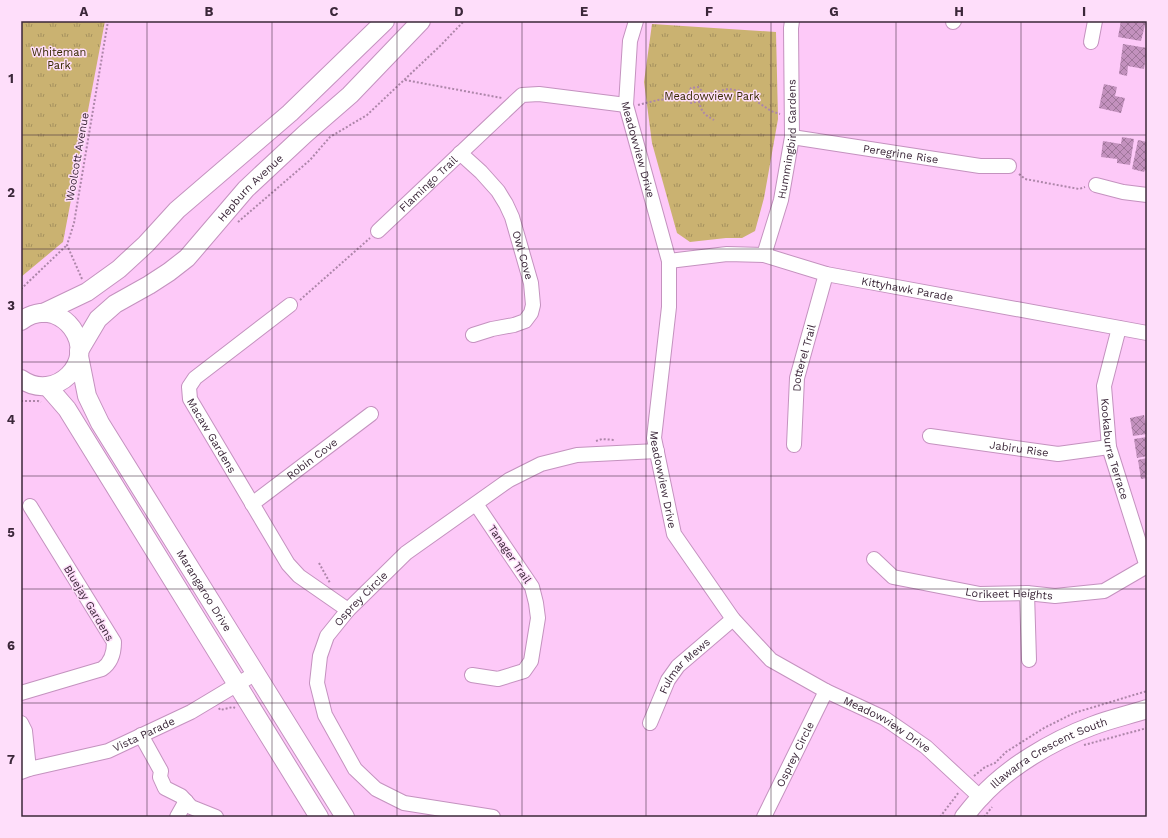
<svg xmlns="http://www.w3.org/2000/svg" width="1168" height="838" font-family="'Work Sans',sans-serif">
  <defs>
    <pattern id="grass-tufts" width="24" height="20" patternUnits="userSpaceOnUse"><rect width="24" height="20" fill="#cab271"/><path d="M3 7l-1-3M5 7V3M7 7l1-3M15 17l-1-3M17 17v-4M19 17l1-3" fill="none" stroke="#a5915e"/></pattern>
    <pattern id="building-cross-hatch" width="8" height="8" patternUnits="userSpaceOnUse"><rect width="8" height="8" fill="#c391be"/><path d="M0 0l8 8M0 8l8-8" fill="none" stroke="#a0769b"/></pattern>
  </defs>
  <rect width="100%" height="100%" fill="#fdc9f8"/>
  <path fill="url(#grass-tufts)" d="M21,21H105L63,242L21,277Z
    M652,24L776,32L778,119L764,198L755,231L742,238H726L690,242L677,233L652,143L644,82Z"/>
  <path fill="url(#building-cross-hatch)" d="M1121,21H1146L1141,41L1118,37Z
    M1123,44L1147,48L1144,69L1128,66L1127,76L1119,74Z
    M1104,84L1117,87L1115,96L1125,98L1121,113L1099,108Z
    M1122,137L1134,139L1130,165L1117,163V159L1101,157L1103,141L1121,144Z
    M1138,140L1147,142V171L1145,170L1144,172L1132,169Z
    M1144,415L1147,434L1133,436L1130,418Z
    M1147,437V456L1137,458L1134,439Z
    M1147,458V478L1141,479L1138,460Z"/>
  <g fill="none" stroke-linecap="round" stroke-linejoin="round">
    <g stroke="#c492bf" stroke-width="16">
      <g id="minor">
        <path id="s1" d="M636,21L630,41L626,105L669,261V307L654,438L674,534L733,619L771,660L826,691L884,718L926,747L980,797"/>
        <path d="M953,22L954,21"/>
        <path d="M1091,42L1095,21"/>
        <path id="s2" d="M792,137L980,166H1009"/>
        <path id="s3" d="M460,153L481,172L498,191L506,204L512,217L531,283L533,305L531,313L525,321L514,325L492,329L473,335"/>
        <path d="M1096,185L1123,192L1147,195"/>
        <path id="s4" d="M378,231L522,95L539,94L626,105"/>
        <path id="s5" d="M764,255L781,200L792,137L791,28L792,21"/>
        <path id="s6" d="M669,261L727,254L764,255L826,274L1147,333"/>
        <path id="s7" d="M290,305L195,378L189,387L190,399L288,564L299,576L348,610"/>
        <path id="s8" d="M1119,328L1104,386L1109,447L1147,567"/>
        <path id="s9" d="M930,436L1058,454L1109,447"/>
        <path id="s10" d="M794,445L797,378L826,274"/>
        <path id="s11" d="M252,504L371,414"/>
        <path id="s12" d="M874,559L893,577L980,594L1027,593L1055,596L1104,591L1147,566"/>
        <path d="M1027,593L1029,660"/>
        <path d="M472,675L498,679L524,671L531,661L538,618L536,603L532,587L476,504"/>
        <path d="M21,693L102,669C111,663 114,653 114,642L30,506"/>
        <path d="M21,723L25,731L29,769"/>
        <path id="s13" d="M650,723L668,680L678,666L733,619"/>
        <path d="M141,735L161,771L160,777L165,788L181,796L191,807L216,817"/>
        <path id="s14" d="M21,772L29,769L108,751L191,712L256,673"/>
        <path d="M177,817L186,801"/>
        <path id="s15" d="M493,817L404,803L376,789L355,769L325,715L317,683L320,656L327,636L348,610L406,553L509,480L541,464L577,455L657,451"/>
        <path id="s16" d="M764,817L826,691"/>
      </g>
    </g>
    <g stroke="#c492bf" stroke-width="20">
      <g id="major">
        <path d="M43,313L87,292L119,269L146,244L177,210L290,113L385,21"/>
        <path d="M21,321C30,314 42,311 53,314C61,317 67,321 72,328C97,362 55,403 21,379"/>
        <path id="s17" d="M79,351L98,319L115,304L149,285L169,272L187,258L246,189L305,134L350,95L421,21"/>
        <path id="s18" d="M79,356L87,396L100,423L345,817"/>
        <path d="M47,386L67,409L319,817"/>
        <path id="s19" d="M964,817C969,811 974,804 980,798C1008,767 1052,741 1092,726C1110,719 1129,715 1147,709"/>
      </g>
    </g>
    <path stroke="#ad86a9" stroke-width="2" stroke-dasharray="2 2" stroke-linecap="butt" d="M405,80L502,98
      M687,97L691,88L698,87L702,91L703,95
      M699,101C701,112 705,115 714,120
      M638,105L658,100L687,97L691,103L699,101L703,95L728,89L741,91L771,111L780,114
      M1019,174L1025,179L1079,189L1085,187
      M238,222L310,160L330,137L367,115L440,46L464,21
      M82,279L67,245L74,223L108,21
      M21,289L67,245
      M300,300L370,238
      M21,401H38L41,402
      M596,441L602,439L615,440
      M319,563L330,583
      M219,708L220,710L233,707L235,708
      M1084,745L1147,728
      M974,776L985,767L995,763L1006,752L1044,728L1074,713L1147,691
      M940,817L959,792
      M984,817L992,807"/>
    <use href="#minor" stroke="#fff" stroke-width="14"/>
    <use href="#major" stroke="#fff" stroke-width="18"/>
  </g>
  <path fill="none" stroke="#3b2739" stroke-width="1" stroke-opacity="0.55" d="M147,21V817M272,21V817M397,21V817M522,21V817M646,21V817M771,21V817M896,21V817M1021,21V817M21,135H1147M21,249H1147M21,362H1147M21,476H1147M21,589H1147M21,703H1147"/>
  <g text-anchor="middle" stroke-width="3" stroke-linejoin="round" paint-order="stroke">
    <g font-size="11" fill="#362900" stroke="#fedefa">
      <text x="59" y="56">Whiteman<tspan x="59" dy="13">Park</tspan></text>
      <text x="712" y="100">Meadowview Park</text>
    </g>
    <g font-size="11" fill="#3b2739" stroke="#fedefa">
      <text dy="4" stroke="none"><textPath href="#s5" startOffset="119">Hummingbird Gardens</textPath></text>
      <text dy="4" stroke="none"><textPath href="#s1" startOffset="131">Meadowview Drive</textPath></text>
      <text dy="4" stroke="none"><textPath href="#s2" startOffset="110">Peregrine Rise</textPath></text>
      <text transform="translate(77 157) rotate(-80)" y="4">Woolcott Avenue</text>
      <text dy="4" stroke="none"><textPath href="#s4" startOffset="69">Flamingo Trail</textPath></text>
      <text dy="4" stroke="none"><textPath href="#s17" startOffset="240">Hepburn Avenue</textPath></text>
      <text dy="4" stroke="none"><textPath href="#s3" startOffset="123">Owl Cove</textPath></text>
      <text dy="4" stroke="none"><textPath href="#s6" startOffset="243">Kittyhawk Parade</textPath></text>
      <text dy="4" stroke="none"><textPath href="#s10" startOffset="88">Dotterel Trail</textPath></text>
      <text dy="4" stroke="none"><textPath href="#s7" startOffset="185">Macaw Gardens</textPath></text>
      <text dy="4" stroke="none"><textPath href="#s9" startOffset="90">Jabiru Rise</textPath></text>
      <text dy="4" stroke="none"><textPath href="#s8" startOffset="124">Kookaburra Terrace</textPath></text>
      <text dy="4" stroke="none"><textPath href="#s11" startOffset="75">Robin Cove</textPath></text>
      <text dy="4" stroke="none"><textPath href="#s1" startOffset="467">Meadowview Drive</textPath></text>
      <text transform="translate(510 554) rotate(56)" y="4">Tanager Trail</text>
      <text dy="4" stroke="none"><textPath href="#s18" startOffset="268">Marangaroo Drive</textPath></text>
      <text dy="4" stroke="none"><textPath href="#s12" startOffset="144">Lorikeet Heights</textPath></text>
      <text dy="4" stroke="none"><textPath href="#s15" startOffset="344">Osprey Circle</textPath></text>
      <text transform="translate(89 603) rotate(59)" y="4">Bluejay Gardens</text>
      <text dy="4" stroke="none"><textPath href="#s13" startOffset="68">Fulmar Mews</textPath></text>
      <text dy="4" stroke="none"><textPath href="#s1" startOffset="815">Meadowview Drive</textPath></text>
      <text dy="4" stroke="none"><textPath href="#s14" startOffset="129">Vista Parade</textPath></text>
      <text dy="4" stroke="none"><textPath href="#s16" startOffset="70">Osprey Circle</textPath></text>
      <text dy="4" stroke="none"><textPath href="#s19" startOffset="108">Illawarra Crescent South</textPath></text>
    </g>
  </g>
  <rect width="1168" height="838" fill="none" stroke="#fedefa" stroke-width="44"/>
  <rect x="22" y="22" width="1124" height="794" fill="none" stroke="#3b2739" stroke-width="1.5"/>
  <g font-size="13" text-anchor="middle" font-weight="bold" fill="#3b2739">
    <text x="84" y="16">A</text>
    <text x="209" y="16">B</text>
    <text x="334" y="16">C</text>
    <text x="459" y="16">D</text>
    <text x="584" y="16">E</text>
    <text x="709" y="16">F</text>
    <text x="834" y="16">G</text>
    <text x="959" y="16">H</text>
    <text x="1084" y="16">I</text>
    <text x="11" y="83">1</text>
    <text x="11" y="197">2</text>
    <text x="11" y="310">3</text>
    <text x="11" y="424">4</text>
    <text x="11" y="537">5</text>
    <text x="11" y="650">6</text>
    <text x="11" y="764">7</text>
  </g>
</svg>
